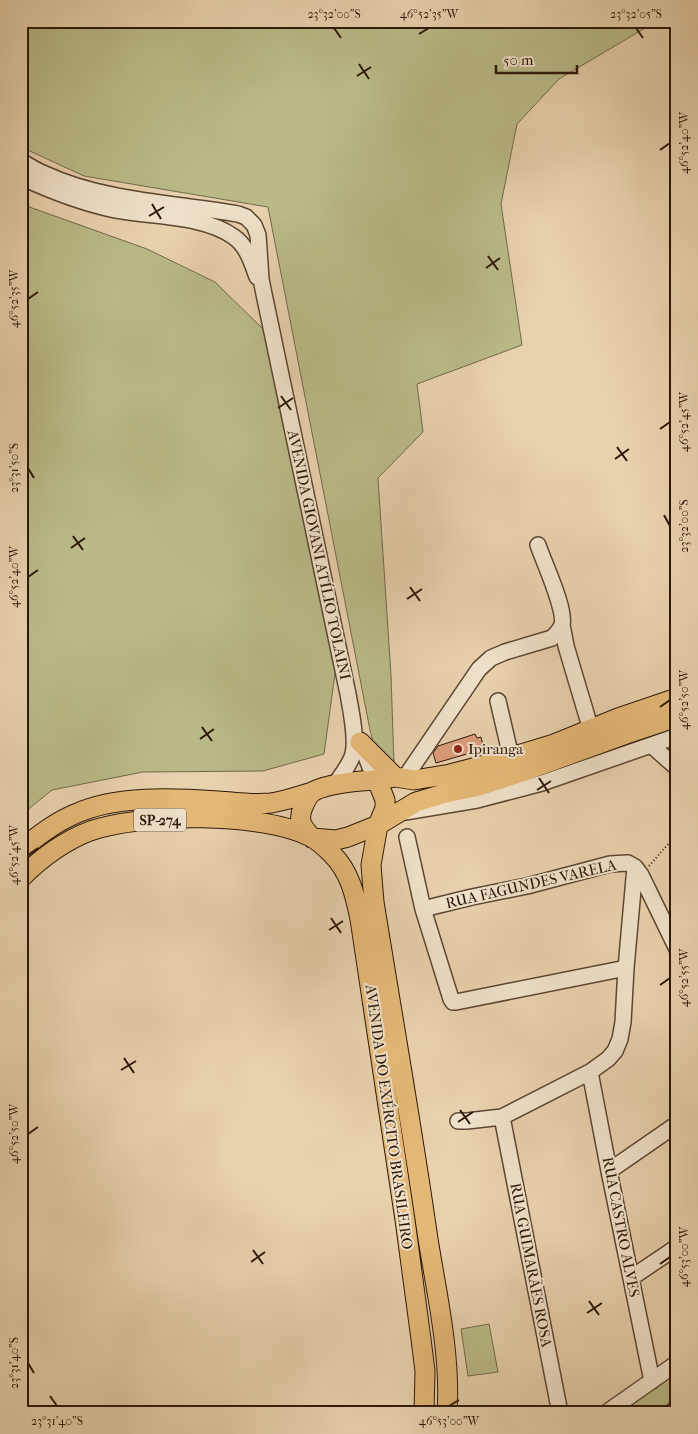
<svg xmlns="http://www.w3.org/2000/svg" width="698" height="1434" font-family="'IM FELL French Canon',serif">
  <rect width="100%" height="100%" fill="#e8d1ad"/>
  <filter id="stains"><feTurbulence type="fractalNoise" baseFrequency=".004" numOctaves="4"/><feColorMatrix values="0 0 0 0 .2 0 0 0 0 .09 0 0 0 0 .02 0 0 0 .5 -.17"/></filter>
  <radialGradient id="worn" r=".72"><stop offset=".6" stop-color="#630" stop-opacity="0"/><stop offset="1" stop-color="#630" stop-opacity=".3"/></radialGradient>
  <path fill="#b9ba88" stroke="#736948" d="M21,21H657L559,79L517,124L501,204L522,345L417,384L423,432L378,478L391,675L394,765L374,746L370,730L268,207L84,176L21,147Z
    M21,204L147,249L215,282L263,329L304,511L336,666L324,754L263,771L143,772L52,790L21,815Z
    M489,1324L498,1372L468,1376L461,1329Z
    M677,1372V1405L666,1413H613Z"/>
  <path fill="#dd9c7c" stroke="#2d1808" d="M475,734L477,738L481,737L484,749L436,763L433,753L438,746Z"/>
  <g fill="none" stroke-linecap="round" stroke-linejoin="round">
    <g stroke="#5c4631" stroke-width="18">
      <path id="minor" d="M21,161C29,166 37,171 45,174C103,201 175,203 238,214L246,217L254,225L258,235L261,279L264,294L348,694C351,711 357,738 353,754C350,765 341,775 335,785
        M21,177C51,191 83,203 115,210C152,217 204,215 234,237C247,246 252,263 257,277
        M562,625L566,646L591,730
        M498,701L511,757
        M651,745L677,768
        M362,746L375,780
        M404,779L479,669L491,658L505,652L552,638C556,634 560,630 562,625C566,609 544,563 538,545
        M405,812L477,800L542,783L677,736
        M407,837L423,909L451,999L453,1002H456L626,968
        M423,909L472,897L527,886L610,864L628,863L635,867L641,875L677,949
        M590,1072L609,1171L652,1381
        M502,1117L560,1413
        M458,1121H467L502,1117L590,1072L608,1059L615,1051L620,1039L623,1022L626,968L635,867
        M609,1171L677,1124
        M631,1278L677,1247
        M606,1413L677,1363
        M670,1413L677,1408"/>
    </g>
    <g stroke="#2d1808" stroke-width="21">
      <path id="major" d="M360,742L395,777
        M375,780L395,777L414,780L450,774L485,765L554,744L618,718L677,698
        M21,850C37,836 56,822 75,814C116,795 174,798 218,801C236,802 254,805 271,803C285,801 299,796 312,792
        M21,878C41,858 64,841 90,831C142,813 262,812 311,837C318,841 326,848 332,854C350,872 355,895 360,919L405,1220L421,1339L425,1371L424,1413
        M447,1413C451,1356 437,1295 428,1239C412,1127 392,1014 374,902L371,865L378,825L385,808V800L379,785L375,780C357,781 330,783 314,791C309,794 305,802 303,807C297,822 303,827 312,838L336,840L348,837L378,825L416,802L446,793L479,786L522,772L626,734L677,717"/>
    </g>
    <path stroke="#2d1808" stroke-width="2" stroke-dasharray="1 2.5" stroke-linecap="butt" d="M649,866L677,834"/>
    <use href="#minor" stroke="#f0e1ca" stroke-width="15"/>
    <use href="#major" stroke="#e4b876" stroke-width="19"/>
  </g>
  <path fill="none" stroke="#2d1808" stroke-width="2" d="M334,28L341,38M636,28L643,38M419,34L429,28M359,64L369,79M357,76L371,67M660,150L670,143M152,204L161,219M149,216L164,207M488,256L498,270M486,268L500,258M28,299L38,292M281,396L291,410M278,408L293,398M660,429L670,422M617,447L627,461M615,459L629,449M28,468L34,478M664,515L670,526M73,536L83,550M71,548L85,538M28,577L38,570M410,587L420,601M407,599L422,589M660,707L670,700M202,727L212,741M200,739L214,729M539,778L549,793M537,790L551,781M28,855L38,848M331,918L341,933M329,930L343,921M660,985L670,978M124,1058L134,1073M121,1070L136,1061M460,1110L470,1124M458,1122L473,1112M28,1134L38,1127M253,1250L263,1264M251,1262L265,1252M660,1264L670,1257M589,1301L599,1315M587,1313L602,1303M28,1363L34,1373M50,1396L57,1406M449,1406L459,1400"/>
  <circle fill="#8f2418" stroke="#f0e1ca" stroke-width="2" cx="458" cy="749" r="5"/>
  <g text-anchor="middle" stroke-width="4" stroke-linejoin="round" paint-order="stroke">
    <rect fill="#f0e1ca" stroke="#685442" stroke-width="1" x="134" y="808.5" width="52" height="23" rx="4"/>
    <g font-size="14" font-weight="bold" fill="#2d1808">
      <text x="160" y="825">SP-274</text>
    </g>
    <g font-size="15" fill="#2d1808" stroke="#f0e1ca">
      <text transform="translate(319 555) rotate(78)" y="5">AVENIDA GIOVANI ATÍLIO TOLAINI</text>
      <text transform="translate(531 884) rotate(-13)" y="5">RUA FAGUNDES VARELA</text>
      <text transform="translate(389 1117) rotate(82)" y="5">AVENIDA DO EXÉRCITO BRASILEIRO</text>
      <text transform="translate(621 1227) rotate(79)" y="5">RUA CASTRO ALVES</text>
      <text transform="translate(531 1265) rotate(79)" y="5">RUA GUIMARÃES ROSA</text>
    </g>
    <g font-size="15" fill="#2d1808" stroke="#f0e1ca" text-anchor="start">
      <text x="468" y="754">Ipiranga</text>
    </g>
  </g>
  <rect width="698" height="1434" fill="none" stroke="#e8d1ad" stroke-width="55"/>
  <path d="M496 65v8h81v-8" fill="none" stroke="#2d1808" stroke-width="2.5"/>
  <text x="503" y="65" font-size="15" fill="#2d1808" stroke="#f0e1ca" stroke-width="4" paint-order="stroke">50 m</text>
  <rect x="28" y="28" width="642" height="1378" fill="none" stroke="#2d1808" stroke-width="2"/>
  <g font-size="12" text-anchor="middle" fill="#2d1808">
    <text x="334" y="18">23°32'00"S</text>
    <text x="429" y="18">46°52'35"W</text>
    <text x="636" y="18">23°32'05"S</text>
    <text transform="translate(684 143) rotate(-90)" y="4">46°52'40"W</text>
    <text transform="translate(14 299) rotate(-90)" y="4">46°52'35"W</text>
    <text transform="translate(684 422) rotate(-90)" y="4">46°52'45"W</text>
    <text transform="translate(14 468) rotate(-90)" y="4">23°31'50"S</text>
    <text transform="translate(684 526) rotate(-90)" y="4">23°32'00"S</text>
    <text transform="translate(14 577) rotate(-90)" y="4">46°52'40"W</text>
    <text transform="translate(684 700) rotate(-90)" y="4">46°52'50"W</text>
    <text transform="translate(14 855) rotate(-90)" y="4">46°52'45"W</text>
    <text transform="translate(684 978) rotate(-90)" y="4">46°52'55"W</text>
    <text transform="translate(14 1134) rotate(-90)" y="4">46°52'50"W</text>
    <text transform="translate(684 1257) rotate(-90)" y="4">46°53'00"W</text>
    <text transform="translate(14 1363) rotate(-90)" y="4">23°31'40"S</text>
    <text x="57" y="1425">23°31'40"S</text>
    <text x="449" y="1425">46°53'00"W</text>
  </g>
  <rect width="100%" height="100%" filter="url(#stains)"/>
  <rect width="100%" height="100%" fill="url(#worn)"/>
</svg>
